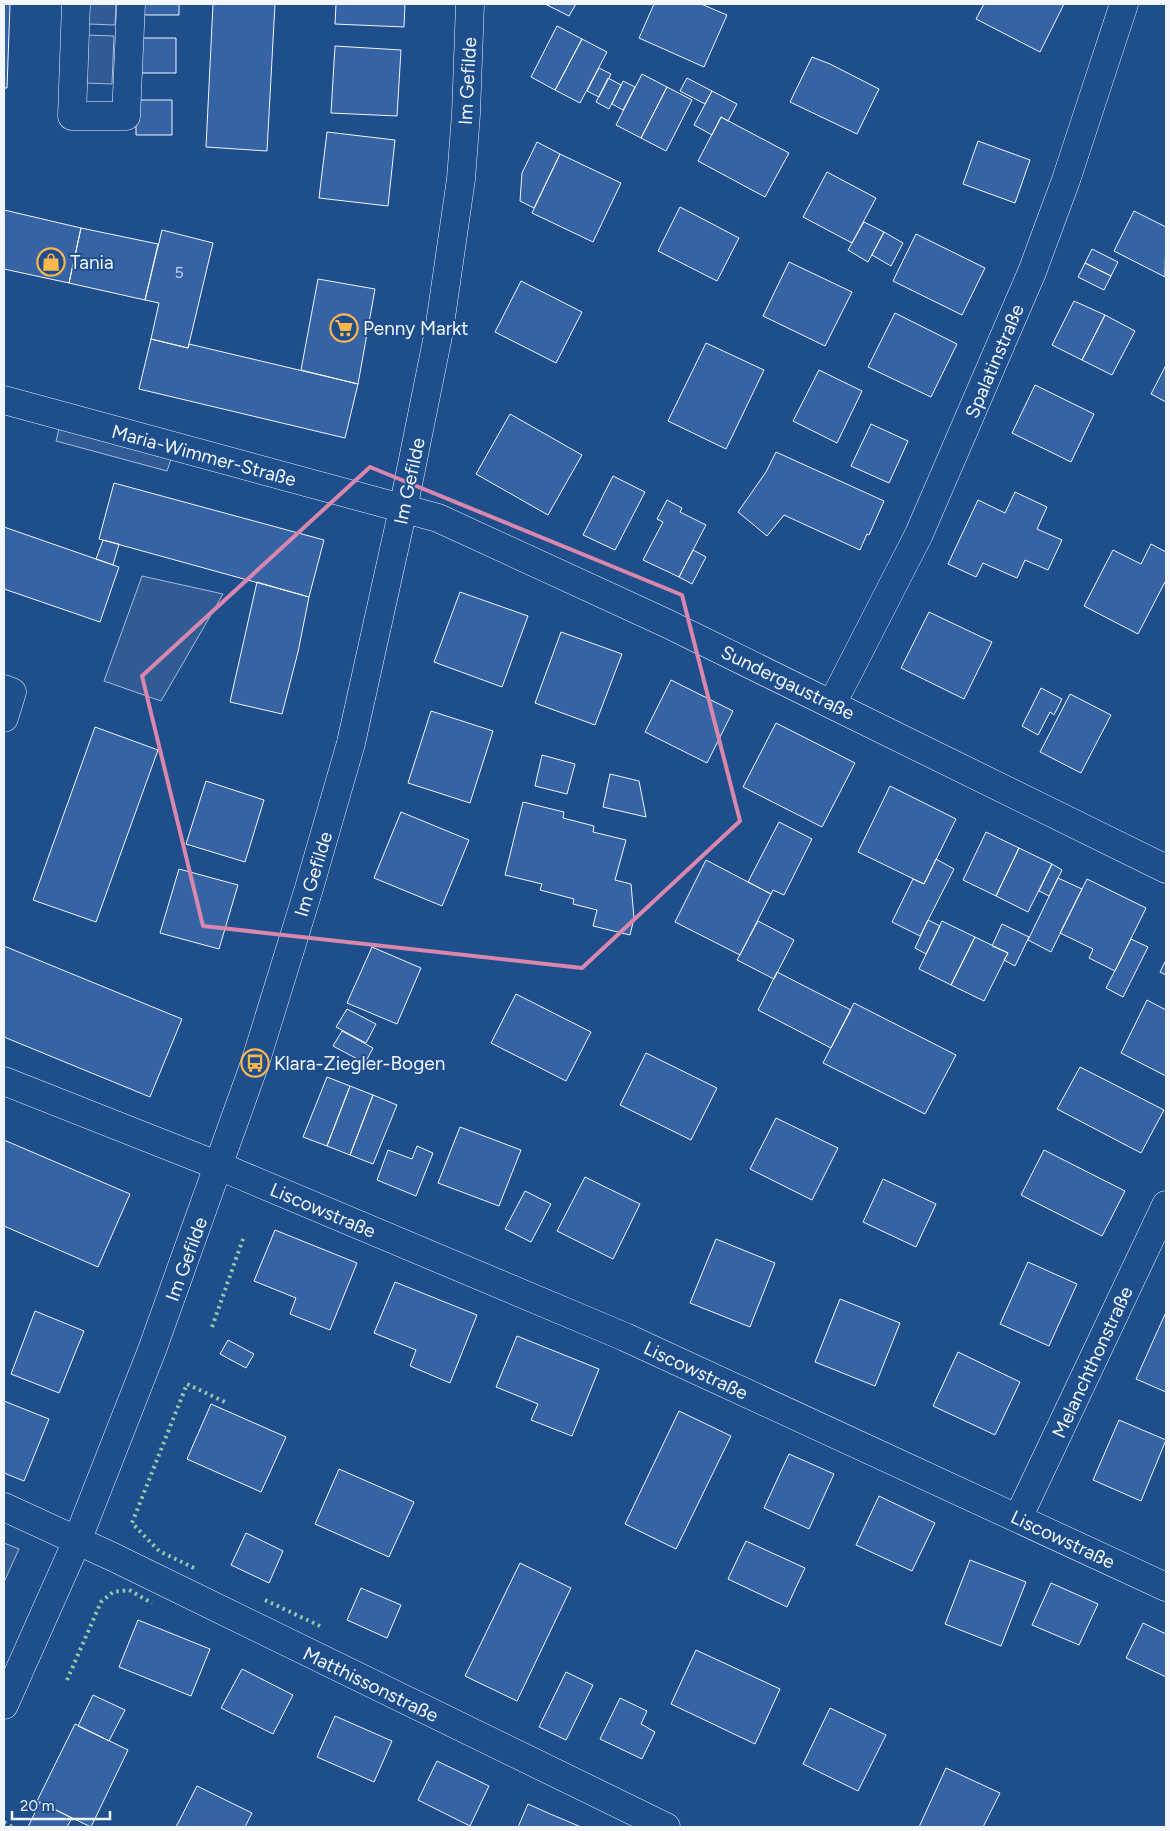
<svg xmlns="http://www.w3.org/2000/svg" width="1170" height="1831" font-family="Figtree,sans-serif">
  <rect width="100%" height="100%" fill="#1f4e8c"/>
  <path fill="#305b95" stroke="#a8bbd7" d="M89,4H116L115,25L88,24Z
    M86,35L114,36L112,84L85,83Z
    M59,429L171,459L167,471L56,441Z
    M142,576L223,594L161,701L104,681Z
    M4,1543L19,1549L4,1582Z"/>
  <path fill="#3563a3" stroke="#f2f6ff" d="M4,4H10L7,88H4Z
    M142,4H179V15H142Z
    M213,4H275L267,151L206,147Z
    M336,4H405L404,27L335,24Z
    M545,4H576L569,16Z
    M654,4H701L727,15L704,67L639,38Z
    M984,4H1064L1040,52L976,19Z
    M557,26L582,39L555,90L531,77Z
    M139,38H176V73H139Z
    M582,39L607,52L580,103L555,90Z
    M335,46L401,50L397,116L331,113Z
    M812,57L830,64L879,89L857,134L790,102Z
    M599,68L611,74L599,97L587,91Z
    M642,74L667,87L641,138L616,125Z
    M608,78L621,85L609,109L596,102Z
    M687,78L712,91L705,104L680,91Z
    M623,81L635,87L623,110L612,104Z
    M667,87L692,100L666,151L641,138Z
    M712,91L737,104L728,121L721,117L712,135L694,125Z
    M136,100H172V135H136Z
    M721,117L789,153L765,197L698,161Z
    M327,132L395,140L388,206L319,198Z
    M978,141L1030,160L1015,203L963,184Z
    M537,142L560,154L534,208L520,201L522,173Z
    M560,154L621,183L593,242L532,213Z
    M827,172L876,198L852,243L803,217Z
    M680,207L739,238L717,281L658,251Z
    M4,210L81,228L69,283L4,269Z
    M1134,211L1166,227L1165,277L1114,251Z
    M864,222L884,232L868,262L848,250Z
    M81,228L158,244L145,300L69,283Z
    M162,230L213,243L188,348L151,339L159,303L145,300Z
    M884,232L903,243L891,266L872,255Z
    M916,234L985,268L962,315L893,281Z
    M1092,249L1118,262L1111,276L1085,263Z
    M789,262L852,292L825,346L763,316Z
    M1085,263L1111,276L1104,290L1078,277Z
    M318,279L375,289L358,384L301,370Z
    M521,281L582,312L556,363L495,332Z
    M1074,301L1105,315L1082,360L1052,345Z
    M895,313L957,344L931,397L868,367Z
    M1105,315L1135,331L1112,375L1082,360Z
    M151,339L188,348L189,344L358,384L345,438L139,389Z
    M706,343L764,370L726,449L668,421Z
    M1166,365V402L1151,394Z
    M819,370L862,391L837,443L793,421Z
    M1035,385L1094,414L1071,462L1012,433Z
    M510,414L582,455L548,515L476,474Z
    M871,424L908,441L889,483L851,466Z
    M776,452L884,501L869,535L867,534L860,550L784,515L767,536L738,512L766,472Z
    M613,476L645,492L615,550L583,535Z
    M114,483L324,540L309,597L99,539Z
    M1015,492L1047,507L1037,529L1062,540L1048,570L1025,560L1017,578L983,563L976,577L948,564L978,500L1005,513Z
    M667,500L682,508L680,512L706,525L679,577L643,560L663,522L657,519Z
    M4,527L119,567L100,622L4,589Z
    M103,540L119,544L113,565L96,559Z
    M1151,544L1166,552V583L1165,582L1138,634L1084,606L1113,550L1141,564Z
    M693,550L706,557L692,584L679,577Z
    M257,582L309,597L298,652L282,714L230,702Z
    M460,592L528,616L502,687L434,662Z
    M929,612L992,642L964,699L901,668Z
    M561,632L622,654L595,725L535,703Z
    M671,680L733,711L707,763L645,732Z
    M1041,688L1062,699L1054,715L1050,712L1038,735L1022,726Z
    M1070,694L1111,715L1081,773L1040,752Z
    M431,711L493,731L470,803L408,783Z
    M776,723L855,763L822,827L743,787Z
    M95,727L158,750L96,922L33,900Z
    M542,755L575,764L567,794L535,786Z
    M610,774L639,781L646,817L603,807Z
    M206,781L264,800L245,862L186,844Z
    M890,786L956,819L924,884L858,852Z
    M523,802L564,812L563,818L594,826L593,832L626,840L615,880L631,884L634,918L630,935L593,926L597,910L573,904L574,899L540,890L542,884L505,875Z
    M401,812L469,840L442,906L374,878Z
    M779,822L812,839L784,895L773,890L771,894L748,882Z
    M986,832L1019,848L996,896L963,880Z
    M1019,848L1052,864L1028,912L996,896Z
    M936,859L954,869L920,936L892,922L913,879L924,884Z
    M706,860L771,894L740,955L675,922Z
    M1052,864L1062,870L1049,896L1039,891Z
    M179,869L238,885L219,949L160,933Z
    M1058,878L1082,889L1051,952L1028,940Z
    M1087,879L1146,908L1115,971L1089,958L1093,949L1060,933Z
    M928,920L940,926L926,954L915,948Z
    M758,921L794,940L774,979L737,960Z
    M942,921L975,937L951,985L919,969Z
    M1002,924L1029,937L1015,966L1004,960L1008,953L992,946Z
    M975,937L1008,953L984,1001L951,985Z
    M1131,939L1148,947L1123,997L1106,988Z
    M4,946L182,1019L150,1097L4,1037Z
    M372,947L421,968L397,1024L347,1003Z
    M1166,960V975L1160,972Z
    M777,972L851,1010L831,1048L758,1010Z
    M516,994L591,1032L566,1081L491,1043Z
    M1147,1000L1166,1010V1076L1121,1053Z
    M854,1003L956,1055L925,1114L823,1063Z
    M347,1009L376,1024L366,1043L336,1027Z
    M342,1031L373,1048L365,1063L333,1046Z
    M646,1053L717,1088L691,1140L620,1105Z
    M1080,1067L1164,1110L1141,1153L1057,1109Z
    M327,1077L350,1086L327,1146L303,1137Z
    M350,1086L373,1095L350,1155L327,1146Z
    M373,1095L397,1105L373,1164L350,1155Z
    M776,1118L838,1148L812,1200L750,1169Z
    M460,1127L521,1150L499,1206L438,1183Z
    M4,1140L130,1194L98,1267L4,1226Z
    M417,1146L433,1153L416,1196L377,1180L388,1150L412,1159Z
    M1044,1150L1125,1191L1102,1236L1021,1195Z
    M585,1177L640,1204L613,1259L557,1231Z
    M883,1179L936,1204L916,1247L863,1222Z
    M525,1191L551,1204L531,1242L505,1229Z
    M275,1230L357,1263L330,1330L290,1314L296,1298L254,1281Z
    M716,1239L775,1263L750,1327L690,1303Z
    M1028,1262L1077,1284L1049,1346L1000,1324Z
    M395,1282L477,1315L450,1383L410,1366L416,1350L374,1333Z
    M840,1299L900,1323L875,1386L815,1362Z
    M35,1311L84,1331L59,1393L11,1374Z
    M1166,1312V1392L1136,1379Z
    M517,1336L599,1369L572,1436L531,1420L538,1404L496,1387Z
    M228,1340L254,1354L246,1368L220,1354Z
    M958,1352L1020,1382L995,1435L933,1406Z
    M4,1401L49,1419L24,1481L4,1473Z
    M211,1404L286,1437L261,1492L187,1459Z
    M679,1411L731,1436L676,1549L625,1524Z
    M1119,1420L1166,1440L1141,1501L1093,1480Z
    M789,1454L834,1474L809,1529L764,1508Z
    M339,1469L414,1502L389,1557L315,1524Z
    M879,1496L935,1523L912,1571L856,1545Z
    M246,1533L283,1551L269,1583L231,1565Z
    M746,1541L805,1568L787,1607L728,1579Z
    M970,1560L1026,1582L1001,1646L945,1624Z
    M520,1563L571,1588L517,1701L465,1676Z
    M1051,1583L1098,1604L1079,1645L1032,1625Z
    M361,1588L401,1605L387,1638L347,1620Z
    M138,1620L210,1649L191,1696L119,1667Z
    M1143,1623L1166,1634V1677L1126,1658Z
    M696,1650L780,1689L755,1744L671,1704Z
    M242,1669L293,1695L273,1734L221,1708Z
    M566,1672L593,1685L566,1740L539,1727Z
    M93,1695L125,1710L109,1741L78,1726Z
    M620,1698L647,1711L641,1724L655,1732L642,1759L600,1739Z
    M830,1708L886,1735L858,1791L803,1764Z
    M335,1716L392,1741L374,1782L317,1757Z
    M75,1724L128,1750L91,1827L37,1801Z
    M437,1761L489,1786L470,1826L418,1800Z
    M946,1768L1000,1793L983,1827H919Z
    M197,1786L252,1813L245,1827H176Z
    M40,1802L72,1818L67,1827H28Z
    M528,1804L548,1813L581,1827H518Z"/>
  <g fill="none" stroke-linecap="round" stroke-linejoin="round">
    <g stroke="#f2f6ff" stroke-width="29">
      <path id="minor" d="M76,4L72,116H126L131,4
        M4,400L438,518L666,623L1166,869
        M4,689L12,692L4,718
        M832,704L919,534L1032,272L1066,180L1124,4
        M4,1081L219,1166L625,1337L1166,1587
        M4,1507L113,1557L666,1827
        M1018,1518L1166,1205
        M4,1705L77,1541L152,1350L255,1063L310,885L351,743L403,509L439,331L461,179L466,114L470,4"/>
    </g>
    <use href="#minor" stroke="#1f4e8c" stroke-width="28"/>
    <path stroke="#97c8a6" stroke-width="4" stroke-dasharray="2.5 4" stroke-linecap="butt" d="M212,1327L244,1236
      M194,1568L159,1551L132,1523L187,1384L227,1403
      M265,1600L320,1626
      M67,1680L101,1602L113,1592L129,1590L152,1603
      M4,1822L12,1827"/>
  </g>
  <path fill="none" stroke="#da87ad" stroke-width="4" stroke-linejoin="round" d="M370,467L682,595L740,821L582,968L203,926L142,676Z"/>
  <defs>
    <g id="shop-ring" transform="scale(1.4375)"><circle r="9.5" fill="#1f4e8c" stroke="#ffb74d" stroke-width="1.5"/><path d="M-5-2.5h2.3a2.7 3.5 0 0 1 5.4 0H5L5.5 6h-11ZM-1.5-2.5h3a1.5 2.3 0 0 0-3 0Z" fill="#ffb74d"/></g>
    <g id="supermarket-ring" transform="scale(1.4375)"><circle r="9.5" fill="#1f4e8c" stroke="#ffb74d" stroke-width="1.5"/><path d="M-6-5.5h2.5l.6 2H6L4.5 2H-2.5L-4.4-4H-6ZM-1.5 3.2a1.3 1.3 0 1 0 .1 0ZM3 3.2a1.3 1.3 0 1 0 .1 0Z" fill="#ffb74d"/></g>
    <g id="bus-ring" transform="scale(1.4375)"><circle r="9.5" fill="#1f4e8c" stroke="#ffb74d" stroke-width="1.5"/><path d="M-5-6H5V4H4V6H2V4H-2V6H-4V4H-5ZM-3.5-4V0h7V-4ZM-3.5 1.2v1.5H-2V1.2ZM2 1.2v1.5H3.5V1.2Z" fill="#ffb74d"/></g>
  </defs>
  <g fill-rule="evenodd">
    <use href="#shop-ring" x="51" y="262"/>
    <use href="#supermarket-ring" x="344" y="328"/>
    <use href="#bus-ring" x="255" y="1063"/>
  </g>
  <g text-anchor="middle" stroke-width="4" stroke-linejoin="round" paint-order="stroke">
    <g font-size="16" fill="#c3d1e8">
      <text x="179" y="278">5</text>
    </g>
    <g font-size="19" fill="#f2f6ff" stroke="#1f4e8c">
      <text transform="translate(467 81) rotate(-87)" y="7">Im Gefilde</text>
      <text transform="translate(994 361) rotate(-67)" y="7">Spalatinstraße</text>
      <text transform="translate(204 455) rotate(15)" y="7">Maria-Wimmer-Straße</text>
      <text transform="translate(409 481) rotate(-78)" y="7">Im Gefilde</text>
      <text transform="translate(788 682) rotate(26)" y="7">Sundergaustraße</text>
      <text transform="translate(313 874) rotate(-73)" y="7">Im Gefilde</text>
      <text transform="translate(323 1210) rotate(23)" y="7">Liscowstraße</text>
      <text transform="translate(186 1259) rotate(-70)" y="7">Im Gefilde</text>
      <text transform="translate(1092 1362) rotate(-65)" y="7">Melanchthonstraße</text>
      <text transform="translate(696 1370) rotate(25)" y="7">Liscowstraße</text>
      <text transform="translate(1063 1539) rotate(25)" y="7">Liscowstraße</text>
      <text transform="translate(371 1684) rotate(26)" y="7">Matthissonstraße</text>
    </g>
    <g font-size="19" fill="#f2f6ff" stroke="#1f4e8c" text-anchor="start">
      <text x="70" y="269">Tania</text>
      <text x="363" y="335">Penny Markt</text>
      <text x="274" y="1070">Klara-Ziegler-Bogen</text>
    </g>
  </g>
  <rect width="1170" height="1831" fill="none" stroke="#f2f6ff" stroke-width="10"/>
  <path d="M12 1811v8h98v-8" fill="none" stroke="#f2f6ff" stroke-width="2.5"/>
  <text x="20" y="1811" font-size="15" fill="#f2f6ff" stroke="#1f4e8c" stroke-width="4" paint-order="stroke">20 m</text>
</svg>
